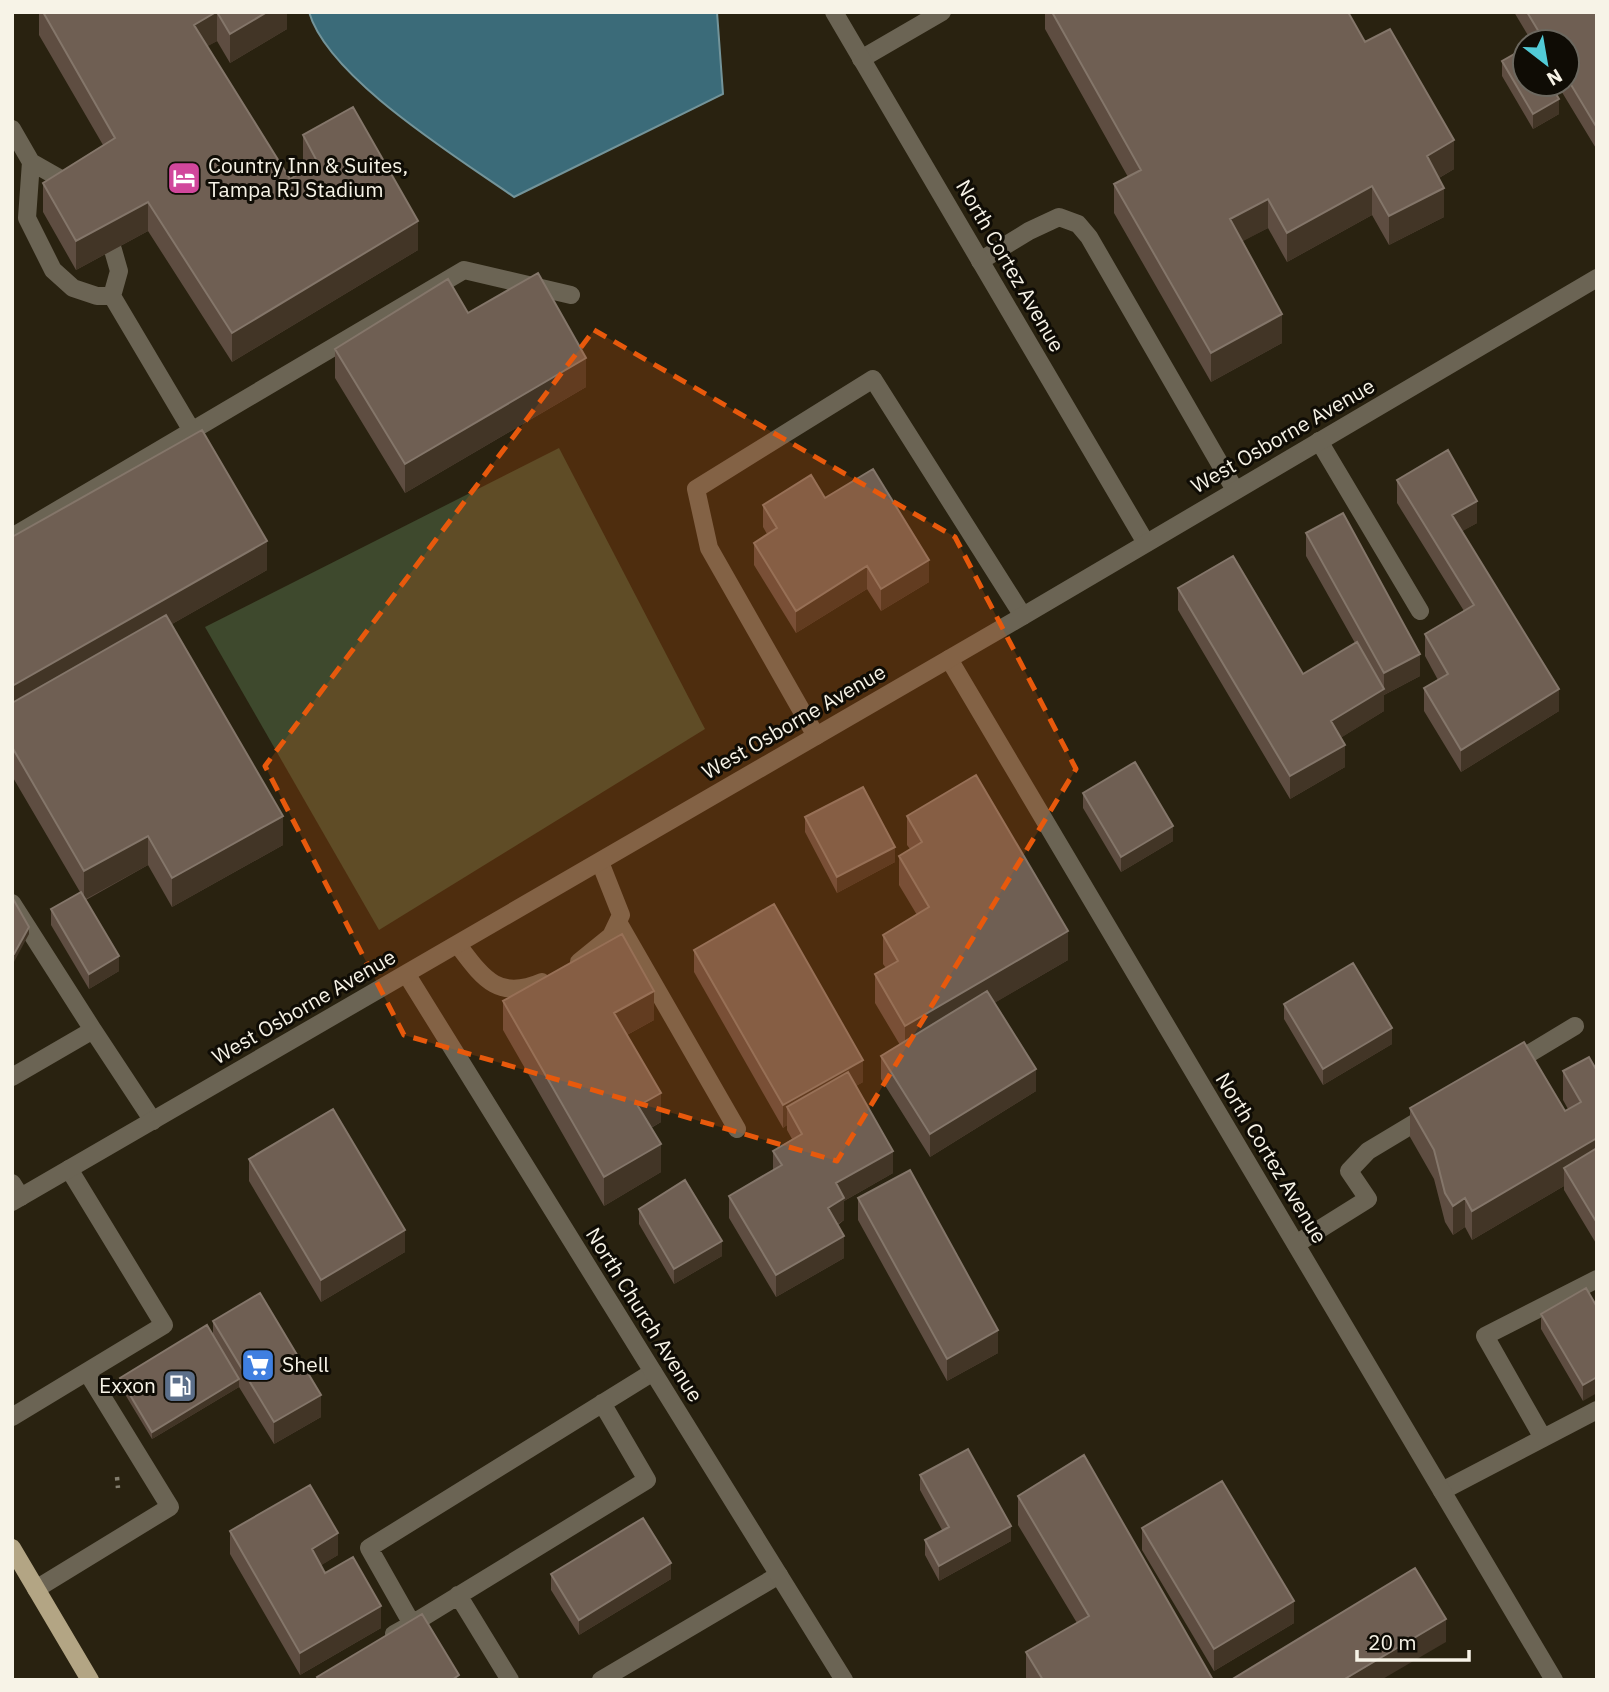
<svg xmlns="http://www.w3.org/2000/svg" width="1609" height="1692" font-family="'IBM Plex Sans',sans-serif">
  <rect width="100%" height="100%" fill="#292210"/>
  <path fill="#3e492d" d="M559,448L705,729L379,930L205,627Z"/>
  <path fill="#3b6b79" stroke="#73949a" stroke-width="2" d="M309,12H717L723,94L514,197C457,157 328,78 309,12Z"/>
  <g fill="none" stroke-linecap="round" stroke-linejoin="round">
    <path stroke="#827d6d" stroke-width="4.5" stroke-dasharray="3.5 5" stroke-linecap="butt" d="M117,1477L118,1488"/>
    <path stroke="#6b6454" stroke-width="18" d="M861,59L942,12
      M12,129L31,162L27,218L53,270L73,288L97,296H112L192,431
      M31,162L75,187
      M980,261L1029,231L1059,217L1078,224L1089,237L1235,490
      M112,296L119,271L113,250
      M1319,441L1420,611
      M12,537L464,270L571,295
      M816,736L709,548L696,489L873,379L1023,616
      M12,903L93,1030
      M618,922L737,1129
      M458,945C483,978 498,1001 542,982
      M579,962L611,936L621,915L600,862
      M1512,1064L1575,1026
      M12,1077L93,1030L153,1121
      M12,1183L21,1197
      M1296,1244L1368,1199L1349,1171L1368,1151L1428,1115
      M12,1417L164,1325L69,1169
      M1543,1438L1485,1336L1597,1279
      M1442,1491L1597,1410
      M36,1589L170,1507L87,1372
      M458,1595L510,1680
      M412,1624L647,1480L602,1403
      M394,1634L412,1624L369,1548L653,1372
      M601,1680L779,1575"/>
    <path stroke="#6b6454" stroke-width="18" d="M834,12L1146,543
      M949,659L1554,1680
      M407,975L844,1680"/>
    <path stroke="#6b6454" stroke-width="18" d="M12,1202L1023,616L1597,278"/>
    <path stroke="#b3a584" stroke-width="18" d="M12,1548L90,1680"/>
  </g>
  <path fill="#5e4d41" d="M39,12H287V29L230,63L217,41L207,46L290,179L306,170L303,164V135L418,250L232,362L148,231L76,270L43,212V183L103,145L39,35Z
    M1045,12H1348L1365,42L1454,169L1439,178L1444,217L1389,245L1372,215L1287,262L1268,228L1242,241L1282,343L1211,382L1114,213V184L1128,177L1045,29Z
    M1514,12H1597V150L1557,84H1567V42H1532Z
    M1502,61L1559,114L1533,129L1502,76Z
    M468,313L586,387L405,493L335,378V349Z
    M1397,480L1477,523L1462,531L1559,711L1461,772L1424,711V688L1438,680L1425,656V634L1464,611L1397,503Z
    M825,498L929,582L881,611L867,589L796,633L754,565V543L767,534L763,527V505Z
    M1306,533L1420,676L1384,695V711L1340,738L1345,767L1290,799L1178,610V588L1303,674L1355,643L1306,556Z
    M12,537L267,570L172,624L283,845L172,907L148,865L86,900L119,971L89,989L51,925V909L80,892L12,776Z
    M1597,584V602L1596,600V585Z
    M1083,793L1173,841L1121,872L1083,808Z
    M907,816L1068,960L994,1003L1036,1091L930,1157L881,1079V1056L900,1045L875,1003V974L886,968L883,964V935L917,915L899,885V856L910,849L907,845Z
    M805,817L895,862L837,893L805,832Z
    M694,950L863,1082L856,1086L893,1173L844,1201V1220L838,1225L844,1258L776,1297L729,1218V1196L773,1171V1151L792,1139L787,1130V1125L783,1128L694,972Z
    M503,1001L654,1020L627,1035L661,1122L651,1128L661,1172L604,1206L503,1030Z
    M1284,1004L1392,1044L1323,1085L1284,1019Z
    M1563,1071H1597V1245L1564,1190V1186L1472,1240L1465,1227L1453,1235L1445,1222L1434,1179L1410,1137V1108L1565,1111L1568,1109L1563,1100Z
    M249,1159L405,1252L321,1302L249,1181Z
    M858,1198L998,1353L947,1381L858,1220Z
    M639,1209L722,1256L674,1284L639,1224Z
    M1597,1307L1583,1401L1541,1329V1314Z
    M213,1321L321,1417L274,1444L239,1387L152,1439L120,1386V1378L213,1335Z
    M920,1475L1011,1541L939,1581L925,1555V1540L942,1530L920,1490Z
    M1018,1496L1213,1680H1026V1652L1077,1623L1018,1525Z
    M1142,1528L1294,1623L1214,1671L1142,1550Z
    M230,1531L338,1555L321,1565L325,1573L381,1628L300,1675L230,1554Z
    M551,1574L671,1579L579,1635L551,1590Z"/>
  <path fill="#423526" d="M217,12V41L194,54V25Z
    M267,12H287V29L230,63V34Z
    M1559,99V114L1533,129V114Z
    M1454,140V169L1427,185V156Z
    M1372,186V215L1287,262V233Z
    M1444,188V217L1389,245V216Z
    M1268,199V228L1230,248V219Z
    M148,202V231L76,270V241Z
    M418,221V250L232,362V333Z
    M1282,314V343L1211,382V353Z
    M586,358V387L405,493V464Z
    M1477,501V523L1452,537V515Z
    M267,541V570L12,715V686Z
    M929,560V582L881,611V589Z
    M867,566V589L796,633V611Z
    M1420,654V676L1384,695V711L1331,744V721L1384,689V673Z
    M1559,689V711L1461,772V750Z
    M1345,745V767L1290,799V776Z
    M283,816V845L172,907V878Z
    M1173,826V841L1121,872V857Z
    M148,836V865L84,900V871Z
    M895,847V862L837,893V877Z
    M29,927V934L14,962V954Z
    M1068,931V960L905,1055V1026Z
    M119,956V971L89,989V974Z
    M654,991V1020L614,1042V1013Z
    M1392,1028V1044L1323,1085V1069Z
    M863,1060V1082L795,1121L787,1107V1125L783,1128V1105Z
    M1036,1069V1091L930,1157V1134Z
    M661,1093V1122L638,1135V1106Z
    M1597,1138V1167L1564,1168V1186L1472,1240V1211Z
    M661,1144V1172L604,1206V1177Z
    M893,1151V1173L844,1201V1220L828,1230V1208L836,1183Z
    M1465,1198V1227L1453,1235V1206Z
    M405,1230V1252L321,1302V1280Z
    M844,1236V1258L776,1297V1275Z
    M722,1241V1256L674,1284V1269Z
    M998,1330V1353L947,1381V1359Z
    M1597,1377V1393L1583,1401V1385Z
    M239,1379V1387L152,1439V1432Z
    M321,1395V1417L274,1444V1422Z
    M1011,1526V1541L939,1581V1566Z
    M338,1533V1555L312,1571V1549Z
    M671,1563V1579L579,1635V1620Z
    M1294,1601V1623L1214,1671V1649Z
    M381,1606V1628L300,1675V1653Z
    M1446,1619V1642L1381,1680H1343Z"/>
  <path fill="#6f5f53" stroke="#84766a" stroke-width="2" d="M43,12H216L194,25L290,179L318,163L303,135L353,107L418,221L232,333L148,202L76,241L43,183L115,138Z
    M217,12H267L230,34Z
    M1052,12H1348L1365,42L1390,29L1454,140L1427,156L1444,188L1389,216L1372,186L1287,233L1268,199L1230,219L1282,314L1211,353L1114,184L1141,170Z
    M1527,12H1597V128L1567,78V42H1545Z
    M1525,48V84H1550L1559,99L1533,114L1502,61Z
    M538,273L586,358L405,464L335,349L448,279L468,313Z
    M202,430L267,541L12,686V537Z
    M1448,450L1477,501L1452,515L1559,689L1461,750L1424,688L1448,674L1425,634L1474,605L1397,480Z
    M873,469L929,560L881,589L867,566L796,611L754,543L777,528L763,505L811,475L825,498Z
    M1343,513L1420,654L1384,673L1306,533Z
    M1233,556L1303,674L1357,642L1384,689L1331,721L1345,745L1290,776L1178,588Z
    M166,615L283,816L172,878L148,836L84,871L12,747V703Z
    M1135,762L1173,826L1121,857L1083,793Z
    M976,775L1068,931L905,1026L875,974L898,961L883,935L929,907L899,856L922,842L907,816Z
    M863,787L895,847L837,877L805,817Z
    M81,892L119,956L89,974L51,909Z
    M12,897L29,927L14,954H12Z
    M774,904L863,1060L783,1105L694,950Z
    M622,934L654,991L614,1013L661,1093L638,1106L661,1144L604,1177L503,1001Z
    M1353,963L1392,1028L1323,1069L1284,1004Z
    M987,991L1036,1069L930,1134L881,1056Z
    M1524,1042L1565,1111L1581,1102L1563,1071L1589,1057L1597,1071V1138L1472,1211L1465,1198L1453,1206L1445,1193L1434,1150L1410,1108Z
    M848,1072L893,1151L836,1183L844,1198L828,1208L844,1236L776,1275L729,1196L782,1165L773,1151L802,1134L787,1107Z
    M333,1109L405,1230L321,1280L249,1159Z
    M1597,1148V1223L1564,1168Z
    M910,1170L998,1330L947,1359L858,1198Z
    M685,1180L722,1241L674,1269L639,1209Z
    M1586,1288L1597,1307V1377L1583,1385L1541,1314Z
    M260,1293L321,1395L274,1422L213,1321Z
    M207,1325L239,1379L152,1432L120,1378Z
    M968,1449L1011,1526L939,1566L925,1540L949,1527L920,1475Z
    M1084,1455L1213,1680H1043L1026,1652L1089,1616L1018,1496Z
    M1222,1481L1294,1601L1214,1649L1142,1528Z
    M310,1485L338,1533L312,1549L325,1573L353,1557L381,1606L300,1653L230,1531Z
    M643,1518L671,1563L579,1620L551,1574Z
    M1415,1568L1446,1619L1343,1680H1231Z
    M422,1614L459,1675L452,1680H319L317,1677Z"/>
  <path fill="#e8590c" fill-opacity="0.2" stroke="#e8590c" stroke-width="5" stroke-dasharray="14 9" stroke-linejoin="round" d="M594,330L955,537L1076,769L837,1161L404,1035L265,766Z"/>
  <defs>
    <g id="hotel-square" transform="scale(1.75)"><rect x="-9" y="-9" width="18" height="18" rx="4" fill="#d1479c" stroke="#0f0c05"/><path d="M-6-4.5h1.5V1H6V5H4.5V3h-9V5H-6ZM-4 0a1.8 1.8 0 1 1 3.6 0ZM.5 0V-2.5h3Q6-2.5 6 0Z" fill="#fff"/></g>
    <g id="supermarket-square" transform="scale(1.75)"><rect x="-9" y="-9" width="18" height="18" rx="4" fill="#3f7fe0" stroke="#0f0c05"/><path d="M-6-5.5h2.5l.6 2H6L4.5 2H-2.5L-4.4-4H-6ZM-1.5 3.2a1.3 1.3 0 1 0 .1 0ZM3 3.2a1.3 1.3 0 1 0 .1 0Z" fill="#fff"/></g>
    <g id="fuel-square" transform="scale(1.75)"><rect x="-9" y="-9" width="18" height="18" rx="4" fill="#5c6f8a" stroke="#0f0c05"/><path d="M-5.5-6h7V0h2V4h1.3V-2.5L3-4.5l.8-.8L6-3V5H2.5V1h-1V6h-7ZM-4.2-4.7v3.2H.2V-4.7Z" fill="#fff"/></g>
  </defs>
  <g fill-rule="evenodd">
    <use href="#hotel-square" x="184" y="178"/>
    <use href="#supermarket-square" x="258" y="1365"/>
    <use href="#fuel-square" x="180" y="1386"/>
  </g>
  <g text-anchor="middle" stroke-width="6" stroke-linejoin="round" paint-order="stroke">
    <g font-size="21" fill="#f7f3e7" stroke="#0f0c05" text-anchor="start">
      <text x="208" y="173">Country Inn &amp; Suites,<tspan x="208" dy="24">Tampa RJ Stadium</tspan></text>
      <text x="282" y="1372">Shell</text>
      <text x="156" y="1393" text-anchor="end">Exxon</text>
    </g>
    <g font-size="21" fill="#f7f3e7" stroke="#0f0c05">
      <text transform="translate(1010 266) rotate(60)" y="7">North Cortez Avenue</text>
      <text transform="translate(1283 436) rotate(-30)" y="7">West Osborne Avenue</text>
      <text transform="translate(794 722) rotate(-30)" y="7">West Osborne Avenue</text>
      <text transform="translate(304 1007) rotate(-30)" y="7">West Osborne Avenue</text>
      <text transform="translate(1271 1158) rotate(59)" y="7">North Cortez Avenue</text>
      <text transform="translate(644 1315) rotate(58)" y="7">North Church Avenue</text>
    </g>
  </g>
  <rect width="1609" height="1692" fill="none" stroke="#f7f3e7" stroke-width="28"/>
  <g transform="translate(1546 63) rotate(149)"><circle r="33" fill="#0f0c05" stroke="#6c685f" stroke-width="2"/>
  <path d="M0-5L12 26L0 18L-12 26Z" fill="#52cbd7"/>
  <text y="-10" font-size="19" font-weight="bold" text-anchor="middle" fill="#f7f3e7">N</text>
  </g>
  <path d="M1357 1650v10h112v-10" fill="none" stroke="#f7f3e7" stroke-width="3.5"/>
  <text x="1368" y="1650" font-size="21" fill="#f7f3e7" stroke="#0f0c05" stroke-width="5" paint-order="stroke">20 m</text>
</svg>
